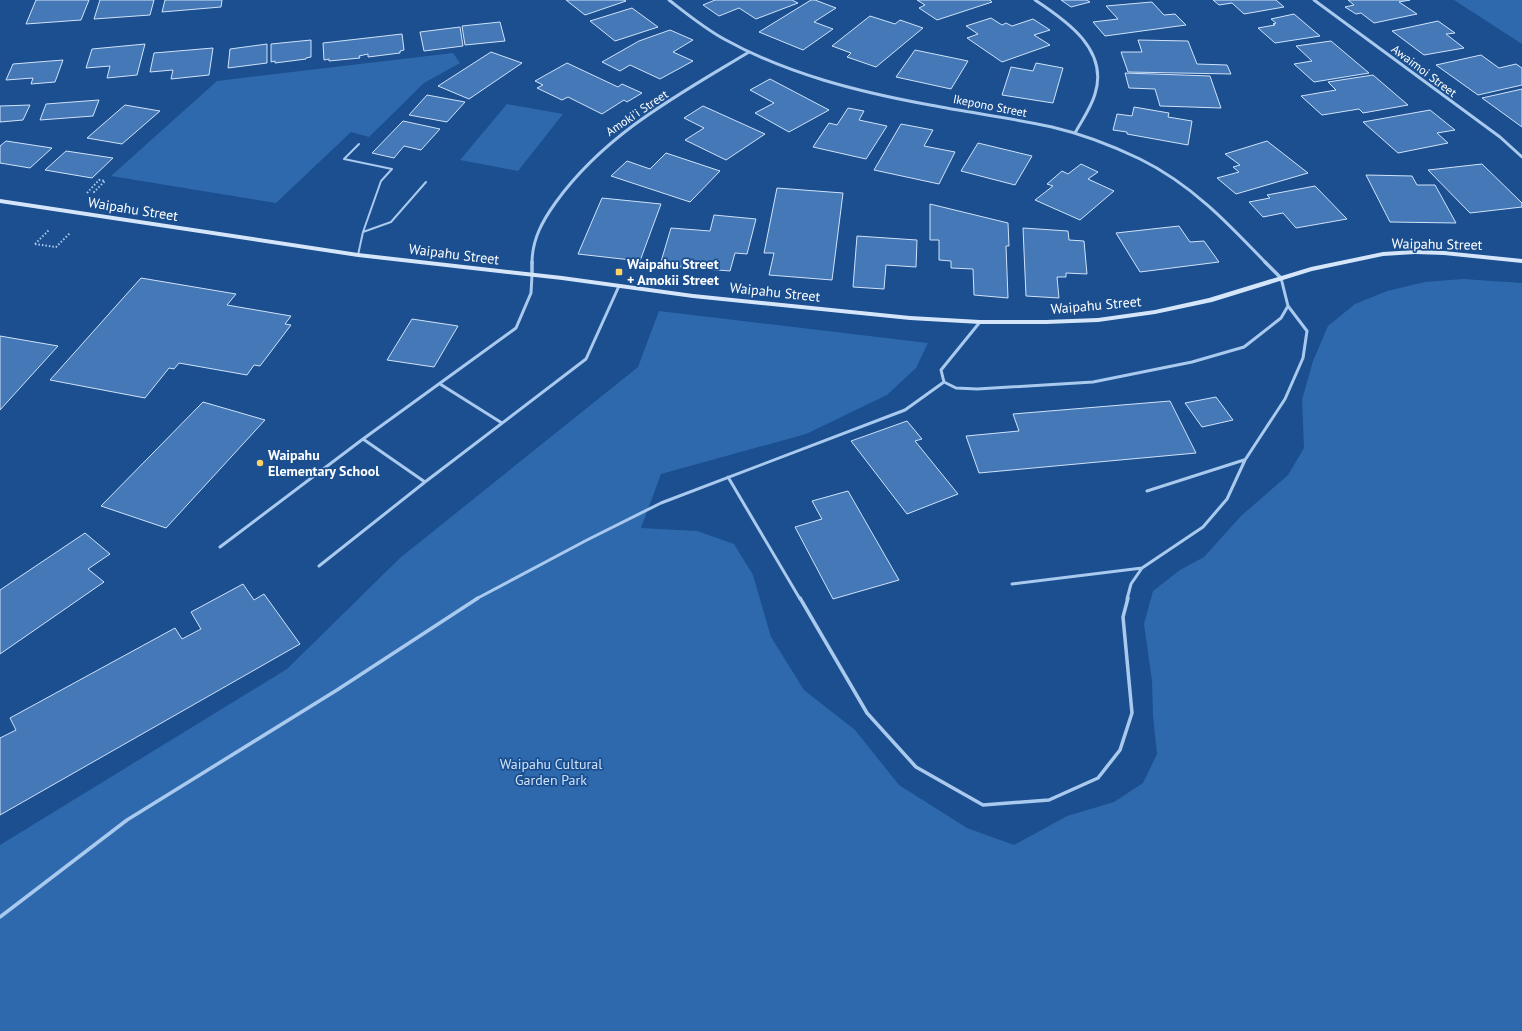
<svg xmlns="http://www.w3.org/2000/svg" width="1522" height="1031" font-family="'PT Sans',sans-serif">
  <rect width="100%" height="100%" fill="#1b4f8f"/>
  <path fill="#2e69ad" d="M1454,0H1522V44Z
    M453,53L460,63L424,83L369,137L351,132L276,203L111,176L217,81Z
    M507,104L563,114L518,171L460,160Z
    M1463,279L1522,283V1031H0V845L287,669L400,558L638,367L659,311L928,343L916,368L887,395L806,434L661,474L641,528L697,531L734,544L753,575L771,637L804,690L855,730L899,785L967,828L1014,845L1067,816L1114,802L1143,783L1157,754L1153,716L1152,681L1144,624L1153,591L1180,570L1204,557L1241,516L1288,475L1304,448L1302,400L1313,361L1328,326L1355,304L1387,291L1425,282Z"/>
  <path fill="#4478b7" stroke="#cfe3fa" d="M36,0H89L81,20L26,24Z
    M100,0H154L150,15L94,19Z
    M165,0H222L221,7L162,12Z
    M566,0H624L626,1L585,15Z
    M715,0H792L798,3L756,19L739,8L719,16L703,5Z
    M811,0H815L836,8L814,22L833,29L803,50L759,32Z
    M917,0H990L992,2L937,20L919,8L925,5Z
    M1061,0H1087L1090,2L1071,7Z
    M1213,0H1276L1284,7L1244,14L1232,3L1219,5Z
    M1348,0H1410L1399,2L1417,14L1374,23L1361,13L1356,14L1345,7L1354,5Z
    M1152,2L1164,15L1175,14L1186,25L1105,36L1093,22L1118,19L1106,6Z
    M632,8L658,27L615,41L590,21Z
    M1294,14L1320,36L1275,43L1258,28L1275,25L1273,24L1276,23L1271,19Z
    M870,16L895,24L900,20L923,28L876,67L847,57L851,53L832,46Z
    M991,18L1002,25L1006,23L1012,26L1033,19L1050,30L1034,35L1050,45L1002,62L967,38L978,34L966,26Z
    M1438,21L1455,33L1446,34L1464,48L1424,55L1392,31Z
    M500,22L505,41L465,45L462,26Z
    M460,27L463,46L424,51L420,32Z
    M670,30L693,40L673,52L693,61L660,79L630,65L620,71L602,62L639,41Z
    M402,34L404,50L400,51V53L368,57V54L359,56L360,58L329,61V59L324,60L323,43Z
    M311,40V57L306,58V59L275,63V61L271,62V44Z
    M1138,40L1188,41L1197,64L1227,65L1231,74L1128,72L1121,52H1142Z
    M1331,41L1369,73L1314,82L1294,64L1312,61L1296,46Z
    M145,44L137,75L107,78L110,66L86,68L92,49Z
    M267,44V63L228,68L230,49Z
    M213,48L209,75L171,79L173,70L150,72L154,53Z
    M915,50L968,61L951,89L896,77Z
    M491,52L522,63L469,99L438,86Z
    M1481,55L1499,68L1516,64L1522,68V85L1478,95L1436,65Z
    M63,60L55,82L31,84L33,78L6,80L13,64Z
    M567,63L618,87L622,84L642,93L627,102L624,100L602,114L568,97L562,100L537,88L543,85L535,81Z
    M1036,63L1063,68L1053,103L1002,95L1011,67L1033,71Z
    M1125,73L1210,76L1221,108L1160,106L1155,89L1129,88Z
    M1373,75L1408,105L1363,113L1359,109L1322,115L1301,96L1336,90L1328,82Z
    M770,79L829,110L789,132L755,113L774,103L750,90Z
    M1522,89V127L1482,98Z
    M427,95L465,102L447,122L409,115Z
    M99,100L93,116L40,120L46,104Z
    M30,105L23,120L0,122V106Z
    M125,105L160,111L122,144L87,138Z
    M703,106L765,134L726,160L685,140L704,128L684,118Z
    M1134,107L1169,113L1168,117L1192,121L1188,145L1127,134V132L1113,130L1117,114L1132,116Z
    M848,108L864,111L859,120L887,126L866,159L813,147L829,123L837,125Z
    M1430,110L1455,130L1437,133L1448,143L1398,153L1363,122Z
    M403,121L440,129L421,150L404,146L394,158L372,153Z
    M901,124L933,130L924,146L955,152L939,184L874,170Z
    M6,141L52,148L30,168L0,163V146Z
    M1267,141L1308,173L1236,194L1217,178L1239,172L1233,167L1240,165L1225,154Z
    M978,143L1032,156L1015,185L961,171Z
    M66,151L113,158L92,178L45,170Z
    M666,153L720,171L690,202L611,176L627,161L650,169Z
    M1081,164L1098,172L1088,179L1114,191L1080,220L1035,200L1053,186L1047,184L1062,171L1068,174Z
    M1482,164L1522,203V207L1470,213L1428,170Z
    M1366,175L1412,176L1417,185H1435L1456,223L1390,222Z
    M1315,186L1347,219L1296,228L1283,213L1263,217L1249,202L1270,198L1267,195Z
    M777,188L843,193L832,280L769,275L774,253H764Z
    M602,198L661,204L640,261L578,254Z
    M930,204L1008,223L1009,246H1006L1008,298L974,295L973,269L951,268V261L939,260V240H930Z
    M714,215L756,219L747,254L735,253L730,271L660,265L671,228L710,231Z
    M1179,226L1190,242L1204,241L1219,262L1140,272L1116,233Z
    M1023,228L1068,231L1069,240L1084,241L1087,274L1066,273V277H1057L1059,298L1026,296Z
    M857,236L917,240L916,267L886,265L884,289L853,287Z
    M141,278L236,294L227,305L291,316L285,324L291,325L260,366L254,365L247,375L179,363L174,369L169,368L145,398L50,380Z
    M412,319L458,326L434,367L387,360Z
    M0,336L58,346L0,410Z
    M1216,397L1233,420L1202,427L1185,403Z
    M1170,401L1196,453L979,473L966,436L1019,431L1013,414Z
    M203,402L265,420L166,528L101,506Z
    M907,421L922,439L915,441L958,494L907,514L851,441Z
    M848,491L899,580L833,599L795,527L822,519L812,501Z
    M85,533L110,554L88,569L104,582L0,654V590Z
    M243,584L254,600L264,594L300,644L0,815V738L16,730L10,718L175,628L182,639L201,629L191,612Z"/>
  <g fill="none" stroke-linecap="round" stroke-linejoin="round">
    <path stroke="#a9c9ee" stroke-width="2" stroke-dasharray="1.5 2" stroke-linecap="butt" d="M87,193L99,180L105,181L94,192L96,193
      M35,244L49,230
      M35,244L56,247L70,233"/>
    <path stroke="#a9c9ee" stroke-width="2" d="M359,144L344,159L392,169L381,181L363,232
      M358,255L363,232L391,222L426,182"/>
    <path stroke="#a9c9ee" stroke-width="3" d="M532,275L531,293L516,328L363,439L425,482L586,359L619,286
      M980,322L941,370L944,382L956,388L977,389L1093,382L1192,362L1244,347L1281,318L1288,306L1281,278
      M440,384L502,423
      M728,477L800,599
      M1147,491L1244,460
      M220,547L363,439
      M319,566L425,482
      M1012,584L1142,568
      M476,599L587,540L661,503L905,410L944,382
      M1127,599L1131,584L1142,568L1203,527L1227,499L1245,460L1285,399L1303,358L1307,331L1288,306"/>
    <path stroke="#a9c9ee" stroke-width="3.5" d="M800,598L867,713L916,767L983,805L1049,800L1098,778L1120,750L1132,713L1123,617L1128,598
      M0,917L127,820L337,690L478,598"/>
    <path stroke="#a9c9ee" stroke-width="3" d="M669,0C687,14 704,28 724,39C787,74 859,92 930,105C971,113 1012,118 1052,127C1082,134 1113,146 1140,159C1191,184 1228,223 1266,263
      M1035,0C1067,21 1109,50 1095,94C1091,108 1082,120 1075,133
      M1314,0L1500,137L1522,157
      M532,263C532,239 543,220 556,202C606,133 678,95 749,52"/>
    <path stroke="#a9c9ee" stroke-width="3.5" d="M532,262V275
      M1265,262L1281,278"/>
    <path fill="#d6e6fa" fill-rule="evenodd" d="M0,199L358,253L562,276L693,294L910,316L980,320H1046L1098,318L1155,310L1209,298L1311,267L1383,252L1415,250L1444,251L1522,259V263L1444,255L1415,254L1383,256L1312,271L1212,302L1155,314L1098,322L1046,324H980L910,320L693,298L562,280L358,257L0,203Z"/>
  </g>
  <g fill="#ffd166" stroke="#1b4f8f" stroke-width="1.5">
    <rect x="615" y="268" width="8" height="8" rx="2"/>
    <circle cx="260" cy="463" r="4"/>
  </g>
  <g text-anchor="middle" stroke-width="3.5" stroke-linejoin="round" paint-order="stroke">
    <g font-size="12" fill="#fff" stroke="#1b4f8f">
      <text transform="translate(1424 71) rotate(37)" y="4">Awaimoi Street</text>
      <text transform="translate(990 106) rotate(11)" y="4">Ikepono Street</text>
      <text transform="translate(637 113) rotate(-34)" y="4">Amoki'i Street</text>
    </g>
    <g font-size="14" fill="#fff" stroke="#1b4f8f">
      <text transform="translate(133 209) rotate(9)" y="5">Waipahu Street</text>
      <text transform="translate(1437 244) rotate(1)" y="5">Waipahu Street</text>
      <text transform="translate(454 254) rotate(7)" y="5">Waipahu Street</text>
      <text transform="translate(775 292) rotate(6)" y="5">Waipahu Street</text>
      <text transform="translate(1096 305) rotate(-5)" y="5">Waipahu Street</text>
    </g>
    <g font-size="14" font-weight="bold" fill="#fff" stroke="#1b4f8f" text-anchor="start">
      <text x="627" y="269">Waipahu Street<tspan x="627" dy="16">+ Amokii Street</tspan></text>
      <text x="268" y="460">Waipahu<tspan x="268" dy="16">Elementary School</tspan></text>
    </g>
    <g font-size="14" fill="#cfe3fa" stroke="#1b4f8f">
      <text x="551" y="769">Waipahu Cultural<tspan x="551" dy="16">Garden Park</tspan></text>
    </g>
  </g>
</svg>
